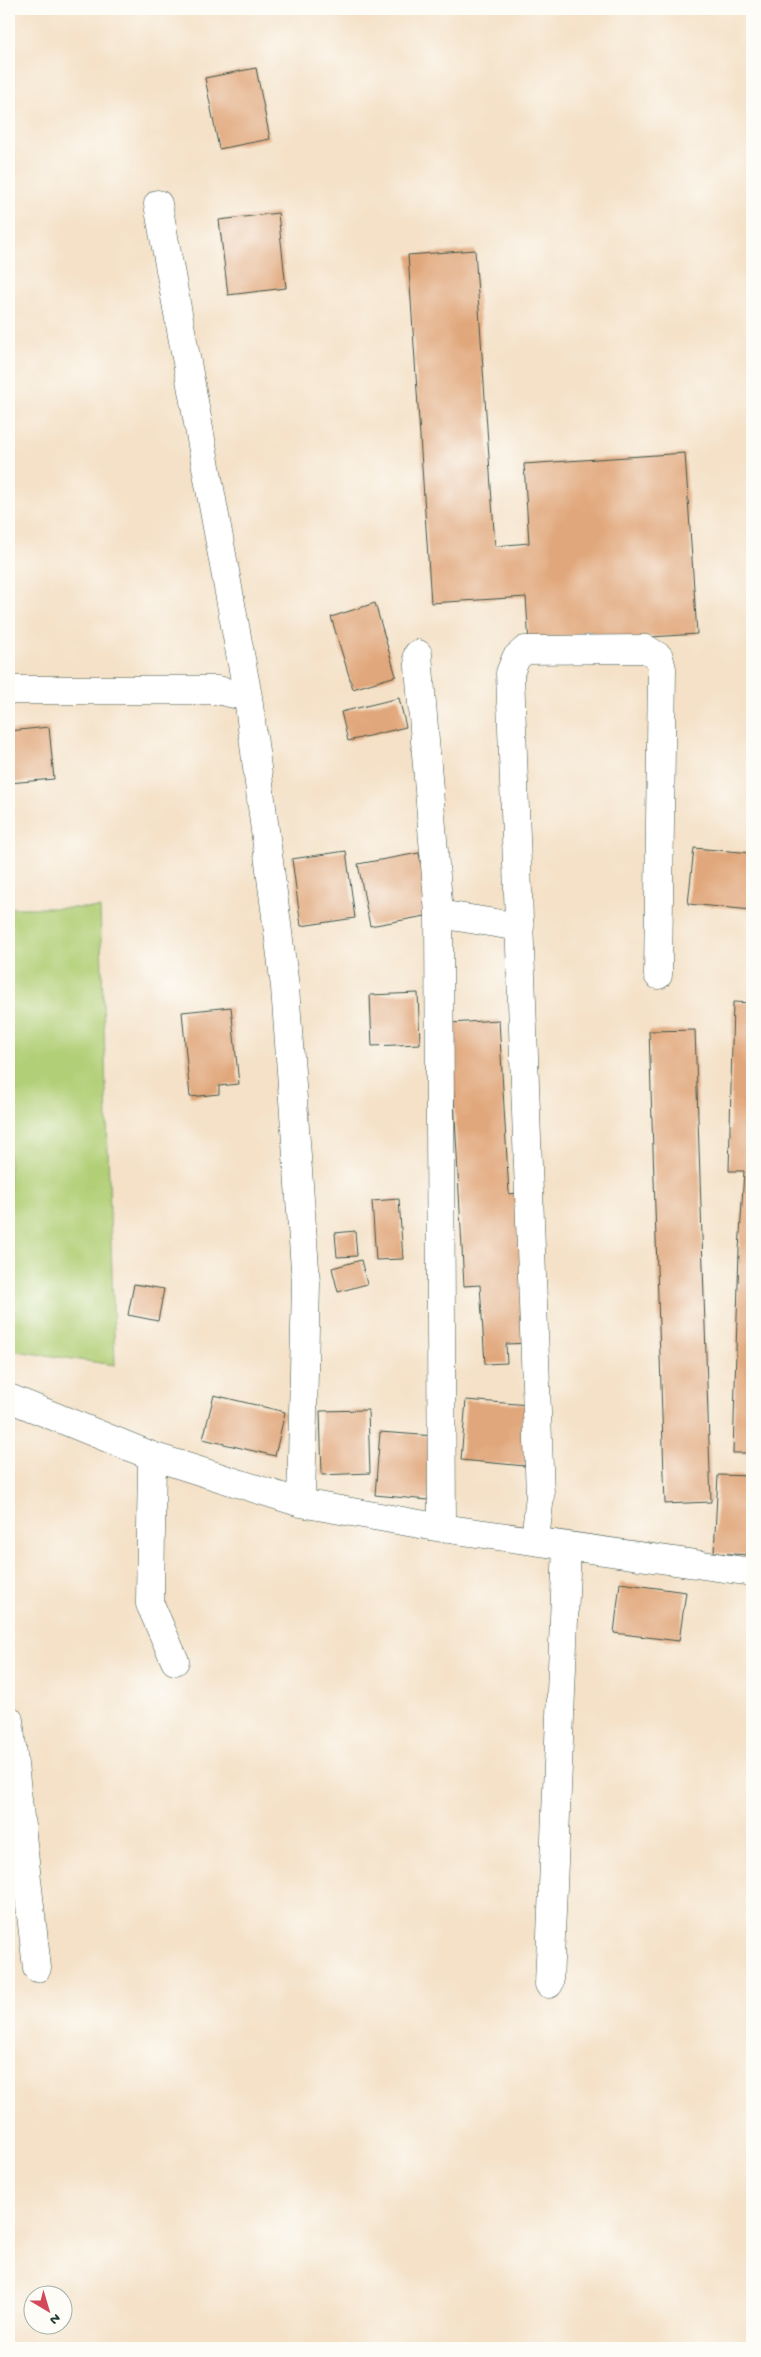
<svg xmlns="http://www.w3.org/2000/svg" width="761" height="2357" font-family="'Gochi Hand',sans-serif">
  <rect width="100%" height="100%" fill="#fdfcf7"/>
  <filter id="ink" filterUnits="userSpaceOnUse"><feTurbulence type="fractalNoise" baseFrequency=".02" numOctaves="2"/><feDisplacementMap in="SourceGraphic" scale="10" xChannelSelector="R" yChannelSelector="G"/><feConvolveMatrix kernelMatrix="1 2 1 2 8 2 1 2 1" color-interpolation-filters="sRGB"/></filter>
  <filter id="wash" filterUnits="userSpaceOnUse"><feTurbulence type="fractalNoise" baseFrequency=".0096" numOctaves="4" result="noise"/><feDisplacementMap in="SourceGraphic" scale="20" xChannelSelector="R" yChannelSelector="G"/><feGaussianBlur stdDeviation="1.12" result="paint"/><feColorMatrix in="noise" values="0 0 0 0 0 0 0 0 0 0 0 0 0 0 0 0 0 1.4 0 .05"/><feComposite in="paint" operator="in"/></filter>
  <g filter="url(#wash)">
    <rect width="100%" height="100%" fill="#f4e1c7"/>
    <path fill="#b1cf76" stroke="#688655" d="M9,908H100L115,1365L9,1350Z"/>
    <g id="blocks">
      <path fill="#e1a77c" d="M256,68L270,139L219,149L205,78Z
        M278,213L286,288L228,295L219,220Z
        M475,250L495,546L529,543L524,464L685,453L697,634L529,645L526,597L431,603L408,255Z
        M375,603L396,676L353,689L331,617Z
        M399,698L406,727L348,741L341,712Z
        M49,727L54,779L9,783V731Z
        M694,848L752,853V910L688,904Z
        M346,851L355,918L301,926L292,859Z
        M419,853L431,915L370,926L358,864Z
        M418,993L420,1044L372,1046L370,995Z
        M733,1002L752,1003V1453H733L739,1250L744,1171H729Z
        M231,1007L239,1084L219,1086V1094L190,1097L182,1012Z
        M499,1020L509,1194L523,1192L531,1343L506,1344L507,1363L485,1364L480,1285L464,1286L450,1023Z
        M695,1030L711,1502L665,1504L649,1031Z
        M399,1199L403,1259L376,1260L372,1201Z
        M355,1231L357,1256L337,1257L335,1233Z
        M361,1260L367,1284L338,1292L332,1268Z
        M134,1284L164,1289L158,1321L128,1315Z
        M214,1395L285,1412L275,1456L203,1439Z
        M466,1400L530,1405L525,1466L461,1460Z
        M368,1410L370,1473L322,1475L320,1411Z
        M380,1432L434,1436L428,1500L375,1495Z
        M718,1475L752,1476V1555L714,1553Z
        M620,1583L686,1592L679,1641L614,1633Z"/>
    </g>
  </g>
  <g filter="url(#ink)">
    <use href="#blocks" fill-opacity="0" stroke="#3f564a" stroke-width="1"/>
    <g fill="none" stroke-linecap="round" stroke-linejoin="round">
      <g stroke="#3f564a" stroke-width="29">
        <path id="minor" d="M158,204L248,697L285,987L306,1283L301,1503
          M418,654L439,914L442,1528
          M15,690H217L248,697
          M439,914L520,927
          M9,1398L152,1456L301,1503L442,1528L752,1572
          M152,1456L150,1604L175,1661
          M535,1541L540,1495L510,673L516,658L525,650L646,649L659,657L662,669L658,975
          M9,1720L37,1968
          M549,1984L567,1546"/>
      </g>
      <use href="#minor" stroke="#fff" stroke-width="28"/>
    </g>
  </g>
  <rect width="761" height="2357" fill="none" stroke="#fdfcf7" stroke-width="30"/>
  <g transform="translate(48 2310) rotate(142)"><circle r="24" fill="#fdfcf7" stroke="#a4b0a9"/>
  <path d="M0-4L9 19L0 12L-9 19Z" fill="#d1495b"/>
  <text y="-8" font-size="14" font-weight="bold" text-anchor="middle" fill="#1f3d34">N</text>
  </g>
</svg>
